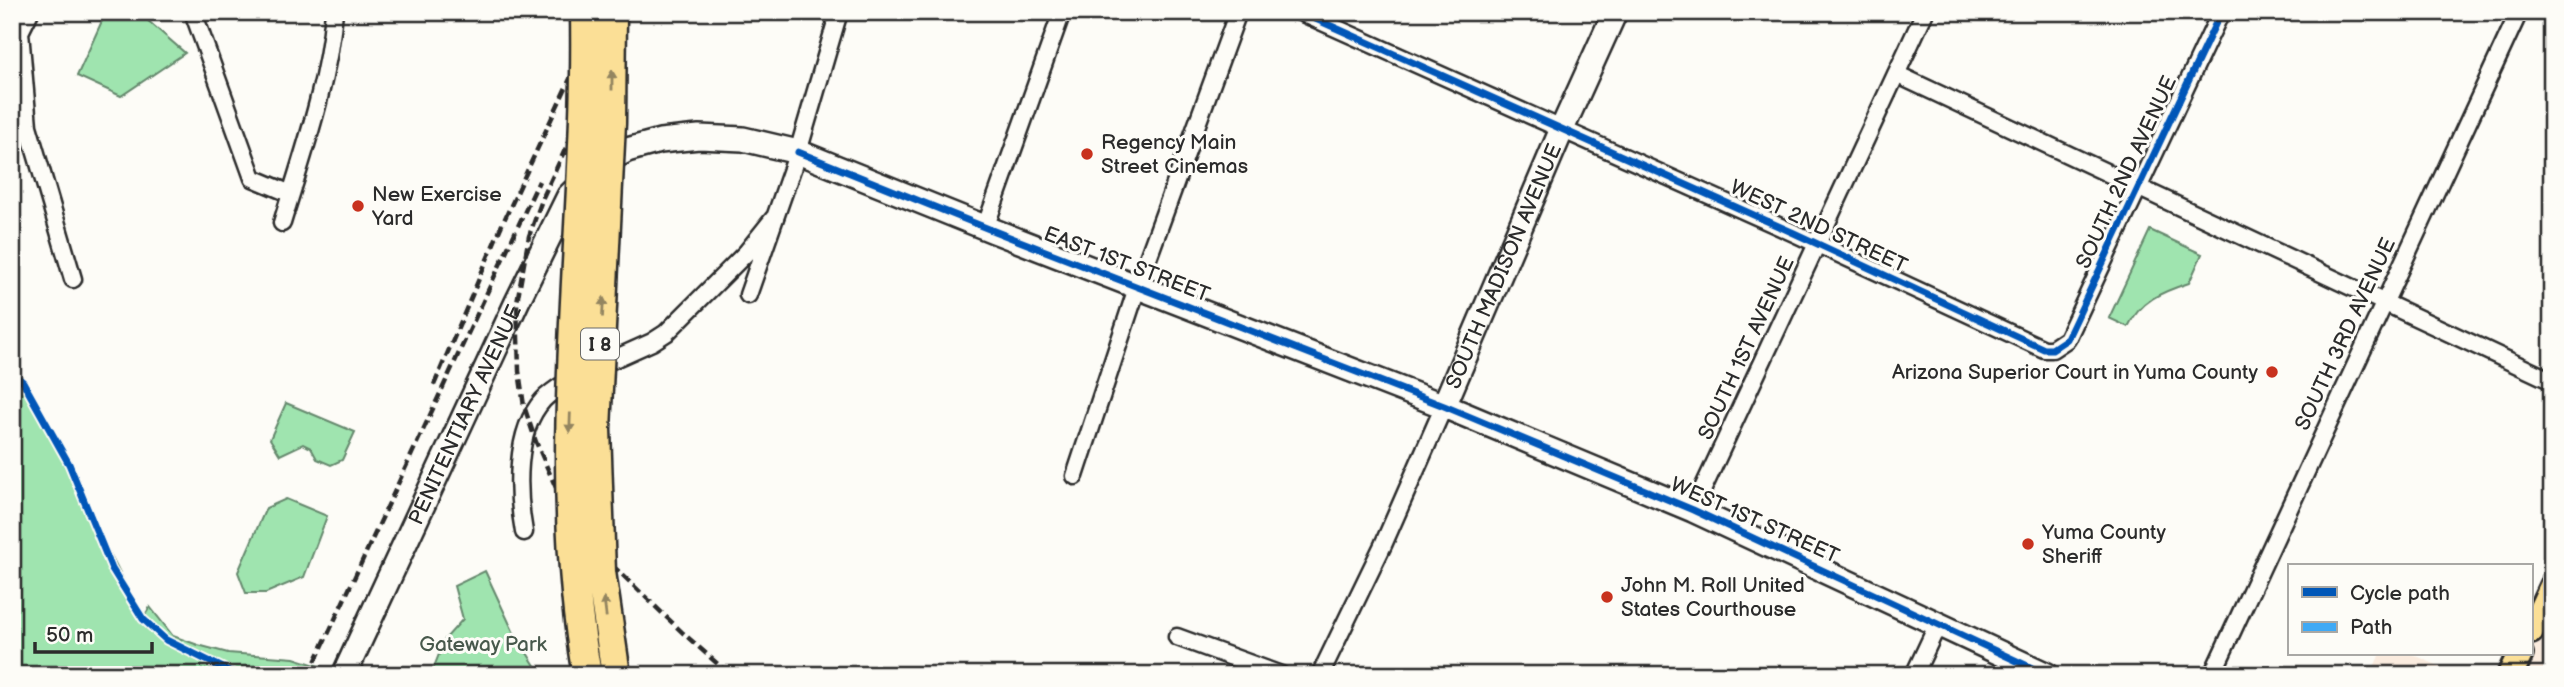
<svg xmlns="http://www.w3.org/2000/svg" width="2564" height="687" font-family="'Balsamiq Sans',sans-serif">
  <rect width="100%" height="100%" fill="#fdfcf7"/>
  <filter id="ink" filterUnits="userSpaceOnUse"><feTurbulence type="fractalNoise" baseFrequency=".0143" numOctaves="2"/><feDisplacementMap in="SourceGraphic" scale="14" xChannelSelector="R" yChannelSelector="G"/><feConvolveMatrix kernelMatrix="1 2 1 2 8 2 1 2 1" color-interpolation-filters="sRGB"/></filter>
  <g filter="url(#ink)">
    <path fill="#fbecdf" d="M2552,586V675H2510L2531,654V631Z
      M2380,654H2412L2459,675H2370Z"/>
    <path fill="#9fe4af" stroke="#65886d" stroke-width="2" d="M106,12H138L185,53L121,96L77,76Z
      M2150,230L2202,254L2189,283C2161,292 2140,301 2128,327L2109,318Z
      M12,374L23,382L143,618L150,607L173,636L198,645L228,653L294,658L346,675L12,674Z
      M286,403L355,432L342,460L331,465L317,459L311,448L303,444L280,455L270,439Z
      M286,499L327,516L304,577L266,593H246L238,572L266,508Z
      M485,571L513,631L541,675H401L432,672L445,639L463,619L454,586Z"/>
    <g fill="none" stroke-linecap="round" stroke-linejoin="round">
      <g stroke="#2b2b2b" stroke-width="21">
        <path id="street" d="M30,12L20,32L28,126L73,279
          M193,12L253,178L291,194
          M1300,12L1794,233L2044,349H2052L2067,339L2221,12
          M1896,74L2552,381
          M282,223C303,154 328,84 334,12
          M985,228L1062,12
          M748,295L798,152L839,12
          M594,368L652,342L666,333L746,253L774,218
          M1075,476L1137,288L1238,12
          M1693,510L1925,12
          M524,532C517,493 514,432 543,400C550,392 564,384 573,378
          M1177,637L1281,675
          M1320,675L1383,545L1444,406
          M1914,675L1938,624
          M2212,675L2519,12"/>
      </g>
      <g stroke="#2b2b2b" stroke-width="28">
        <g id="secondary">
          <path id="s1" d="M1444,406L1562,129L1615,12"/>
          <path id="s2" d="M344,675L517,302L569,196L601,164L627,150L660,141L699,137L743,139L798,152L994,231L1444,406L1693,510L2047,675"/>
        </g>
      </g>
      <g stroke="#2b2b2b" stroke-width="30">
        <path id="primary" d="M2531,631L2552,586
          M2510,675L2520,654"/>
      </g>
      <use href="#street" stroke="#fdfcf7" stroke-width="16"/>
      <use href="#secondary" stroke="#fdfcf7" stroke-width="23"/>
      <use href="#primary" stroke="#fbdf96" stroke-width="24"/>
      <path stroke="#2b2b2b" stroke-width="4.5" stroke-dasharray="10 5" stroke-linecap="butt" d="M629,12L543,197L529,236L517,302L519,371L524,406L536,442L560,497L609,562L683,633L730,675
        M434,385L500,229L576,66L598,12
        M309,675L539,181"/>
      <g stroke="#2b2b2b" stroke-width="33" stroke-linecap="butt">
        <path id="highway-bridge" d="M585,12C589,233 548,455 587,675
          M612,12L611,123L596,429L601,572L616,675"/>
      </g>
      <use href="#highway-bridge" stroke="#fbdf96" stroke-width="28"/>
      <path stroke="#3fa9f5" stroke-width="5" stroke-dasharray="10 5" stroke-linecap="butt" d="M268,12H272"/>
      <g stroke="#fdfcf7" stroke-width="11">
        <path id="cycleway" d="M1300,12L1794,233L2044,349H2052L2067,339L2221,12
          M798,152L994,231L1444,406L1693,510L2047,675
          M12,373L23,382L69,464L112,569L143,619L166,640L237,675"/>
      </g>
      <use href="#cycleway" stroke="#0057b8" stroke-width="7"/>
    </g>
    <defs><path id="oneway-solid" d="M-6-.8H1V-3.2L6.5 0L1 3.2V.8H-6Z" transform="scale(1.75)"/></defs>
    <g fill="#938560">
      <use href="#oneway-solid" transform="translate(612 80) rotate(-90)"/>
      <use href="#oneway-solid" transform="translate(603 307) rotate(-87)"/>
      <use href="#oneway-solid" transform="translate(570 423) rotate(92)"/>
      <use href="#oneway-solid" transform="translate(605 607) rotate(-97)"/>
    </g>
  </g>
  <g fill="#c8321e" stroke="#fdfcf7" stroke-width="2.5">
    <circle cx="1087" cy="154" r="7"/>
    <circle cx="358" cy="206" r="7"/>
    <circle cx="2272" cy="372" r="7"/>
    <circle cx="2028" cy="544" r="7"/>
    <circle cx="1607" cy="597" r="7"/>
  </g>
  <g text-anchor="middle" stroke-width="6" stroke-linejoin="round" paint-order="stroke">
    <rect fill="#fdfcf7" stroke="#6a6a68" stroke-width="2" x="581" y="328.5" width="38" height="31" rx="5"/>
    <g font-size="19" font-weight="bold" fill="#2b2b2b">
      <text x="600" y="351">I 8</text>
    </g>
    <g font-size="21" fill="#2b2b2b" stroke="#fdfcf7" text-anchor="start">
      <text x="1101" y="149">Regency Main<tspan x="1101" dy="24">Street Cinemas</tspan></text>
      <text x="372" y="201">New Exercise<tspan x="372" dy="24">Yard</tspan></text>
      <text x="2258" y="379" text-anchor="end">Arizona Superior Court in Yuma County</text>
      <text x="2042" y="539">Yuma County<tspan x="2042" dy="24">Sheriff</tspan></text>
      <text x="1621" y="592">John M. Roll United<tspan x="1621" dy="24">States Courthouse</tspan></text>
    </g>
    <g font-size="21" fill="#2b2b2b" stroke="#fdfcf7">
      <text transform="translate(2126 172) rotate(-65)" y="7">SOUTH 2ND AVENUE</text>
      <text transform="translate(1819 226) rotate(25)" y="7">WEST 2ND STREET</text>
      <text transform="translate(1127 264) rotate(21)" y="7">EAST 1ST STREET</text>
      <text dy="7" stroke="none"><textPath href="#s1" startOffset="152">SOUTH MADISON AVENUE</textPath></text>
      <text transform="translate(2345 334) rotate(-65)" y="7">SOUTH 3RD AVENUE</text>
      <text transform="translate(1746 348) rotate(-65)" y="7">SOUTH 1ST AVENUE</text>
      <text dy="7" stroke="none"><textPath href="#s2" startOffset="287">PENITENTIARY AVENUE</textPath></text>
      <text transform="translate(1755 520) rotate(24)" y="7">WEST 1ST STREET</text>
    </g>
    <g font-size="21" fill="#48594c" stroke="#fdfcf7">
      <text x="483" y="651">Gateway Park</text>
    </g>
  </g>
  <rect width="2564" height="687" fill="none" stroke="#fdfcf7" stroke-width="42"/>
  <rect x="21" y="21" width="2522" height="645" fill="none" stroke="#2b2b2b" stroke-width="2.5" filter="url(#ink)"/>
  <rect x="2288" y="564" width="245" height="91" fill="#fdfcf7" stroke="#a9a8a5" stroke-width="2"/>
  <rect x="2302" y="587" width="35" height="10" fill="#0057b8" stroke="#a9a8a5" stroke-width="2"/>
  <text x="2350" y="600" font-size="21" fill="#2b2b2b">Cycle path</text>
  <rect x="2302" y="622" width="35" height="10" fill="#3fa9f5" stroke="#a9a8a5" stroke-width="2"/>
  <text x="2350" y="634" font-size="21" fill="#2b2b2b">Path</text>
  <path d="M35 642v10h117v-10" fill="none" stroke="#2b2b2b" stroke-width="3.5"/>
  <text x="46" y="642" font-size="21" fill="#2b2b2b" stroke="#fdfcf7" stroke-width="5" paint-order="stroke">50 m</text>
</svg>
